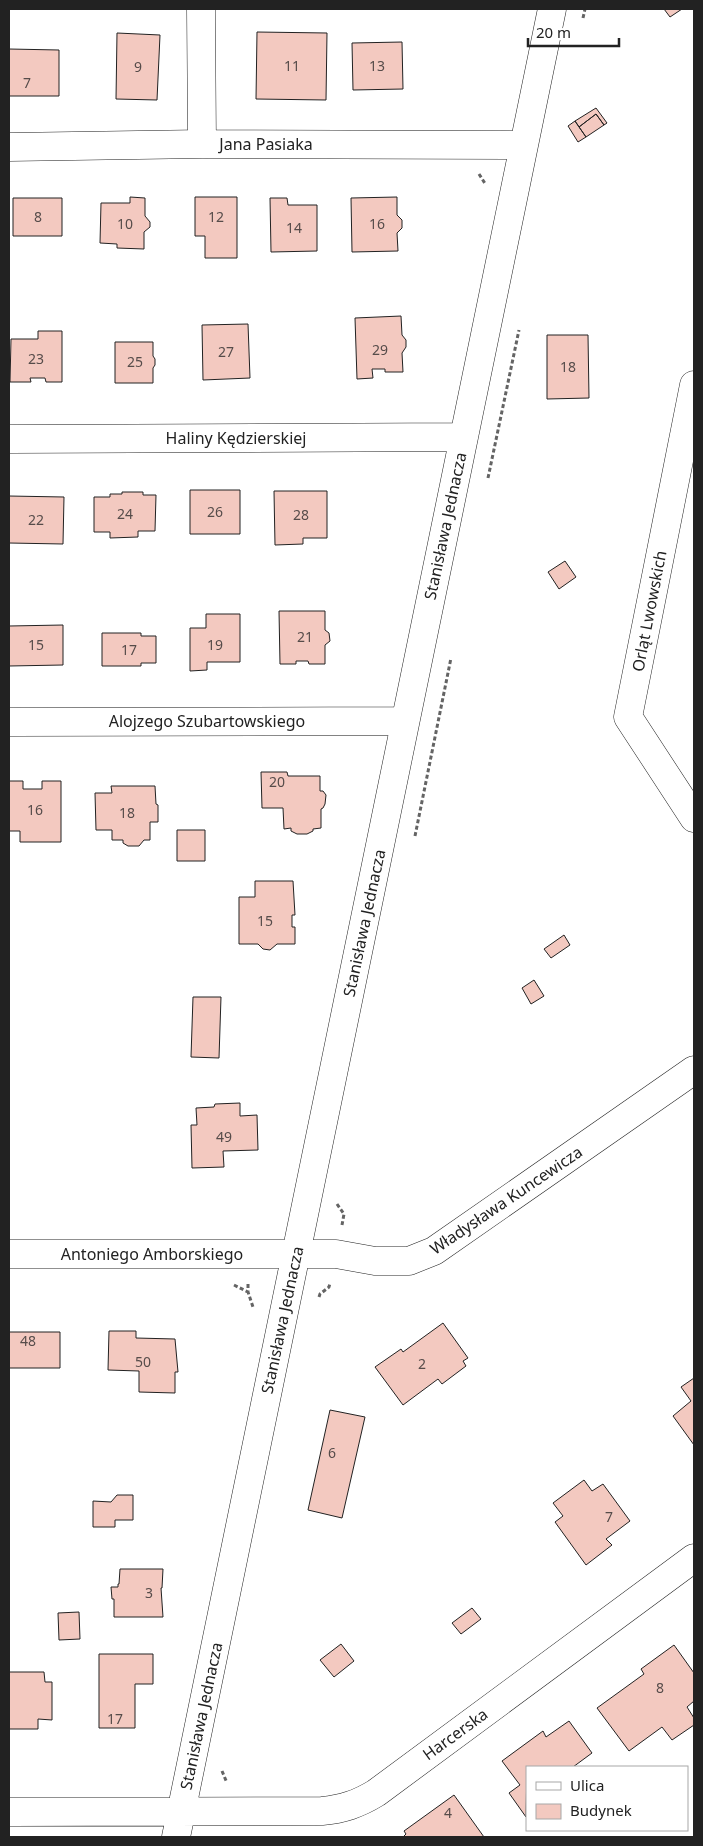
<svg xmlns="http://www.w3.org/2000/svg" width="703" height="1846" font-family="'Noto Sans',sans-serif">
  <rect width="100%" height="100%" fill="#fff"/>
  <path fill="#f3c9c0" stroke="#222" d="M664,9H682L670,17Z
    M257,32L327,33L326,100L256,99Z
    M117,33L160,35L157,100L116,99Z
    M402,42L403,89L353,90L352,43Z
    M9,49L59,50V96H9Z
    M596,108L607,123L604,125L596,114L579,127L575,121Z
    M596,114L604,125L586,137L579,127Z
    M575,121L586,137L578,142L568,126Z
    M130,197L145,198V216L150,222V227L144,232V249L117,248V244L100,243L101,203H130Z
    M195,197H237V258H205V236H195Z
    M397,197V215L402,220V228L397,233L398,251L352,252L351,198Z
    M13,198H62V236H13Z
    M270,198H287L288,205H317V251L271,252Z
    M401,316L402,335L406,340V347L402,353L403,372H385V369H372L373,378L357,379L355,318Z
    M248,324L250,378L203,380L202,325Z
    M38,331H62V382H46L45,378H30L31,382H10L11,339H38Z
    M547,335H588L589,398L547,399Z
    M115,342H153V356L155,359V365L153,368V383H115Z
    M190,490H240V534H190Z
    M274,491H327V538H303V544L275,545Z
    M122,492H143V495H156L155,531H138V537L110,538V532H94V497H110V494H122Z
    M9,496L64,497L63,544L9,543Z
    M565,561L576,577L559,589L548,572Z
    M279,611H325V630L329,633L330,641L325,645V664H309L308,661H296V664H280Z
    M206,614H240V662H207V670L190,671V628H206Z
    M63,625V665L9,666V626Z
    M102,633H141V636H156V663H141V666H102Z
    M261,772H287L288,776H320V791H323L326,795L325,804L323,808L321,809V828L313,829V831L307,834H297L291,831V828L284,829L283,808H262Z
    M9,781H23V789H42V781H61V842H20V831H9Z
    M111,786H155L156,804L158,805V822H150V840H144L139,846H128L123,843V840H112V830H96L95,793H112Z
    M177,830H205V861H177Z
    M255,881H293L295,915H292V927H295V944H277L270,950L263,949L258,944H239V897H255Z
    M564,935L570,945L551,958L544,949Z
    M534,980L544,996L531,1004L522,988Z
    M193,997H221L219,1058L191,1057Z
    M240,1103V1116L257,1115L258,1150L223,1151L224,1167L192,1168L191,1125H197L196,1108L214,1107L215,1104Z
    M443,1323L468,1358L463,1361L466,1366L442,1384L438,1379L403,1405L375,1367L401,1349L403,1352Z
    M109,1331H136V1338L175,1339L178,1372H175V1393L139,1392V1371L108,1370Z
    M9,1332H60V1368H9Z
    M694,1378V1445L673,1416L691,1401L681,1387Z
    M330,1410L365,1417L342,1518L308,1510Z
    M584,1480L592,1491L603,1484L630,1521L606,1539L612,1545L586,1565L555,1522L563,1516L553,1503Z
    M117,1495H133V1520H115V1527H93V1501L111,1502Z
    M120,1569H163L162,1588H161L163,1617H114V1599H112L111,1587H118V1584H119Z
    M472,1608L481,1619L461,1634L452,1623Z
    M79,1612L80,1639L59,1640L58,1613Z
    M341,1644L354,1661L334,1677L320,1660Z
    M674,1645L694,1673V1701L687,1707L694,1718V1725L672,1740L662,1727L629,1751L597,1708L644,1674L641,1669Z
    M99,1654H153V1684H135V1728H99Z
    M9,1672H44L45,1682H52V1720L38,1719V1729H9Z
    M569,1721L592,1753L573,1767H527L526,1817L509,1793L520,1785L502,1761L543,1731L546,1737Z
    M454,1795L484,1837H403L406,1834L404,1831Z"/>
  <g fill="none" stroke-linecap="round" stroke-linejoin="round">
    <g stroke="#222" stroke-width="29">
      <path id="minor" d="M201,9L202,144
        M9,147L202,144L523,145
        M694,385L628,717L694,818
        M9,439L464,437
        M9,722L405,721
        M9,1254H336L375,1261H409L434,1251L694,1070
        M9,1812L322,1811C343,1809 358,1804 376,1793L694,1558
        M176,1837L552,9"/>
    </g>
    <path stroke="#646464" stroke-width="3" stroke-dasharray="4 2.5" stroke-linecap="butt" d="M583,18L585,9
      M479,174L486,185
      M488,478L519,330
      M415,836L451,658
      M337,1204L344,1214L342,1225
      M248,1284V1292L253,1307
      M234,1285L248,1292
      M319,1297L320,1294L329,1287L330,1283
      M222,1771L227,1783"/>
    <use href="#minor" stroke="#fff" stroke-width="28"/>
  </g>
  <g text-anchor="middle" stroke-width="4" stroke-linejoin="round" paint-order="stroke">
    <g font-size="14" fill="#564c4a">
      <text x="292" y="71">11</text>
      <text x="377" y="71">13</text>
      <text x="138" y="72">9</text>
      <text x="27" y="88">7</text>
      <text x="38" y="222">8</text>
      <text x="216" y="222">12</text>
      <text x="125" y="229">10</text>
      <text x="377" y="229">16</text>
      <text x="294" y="233">14</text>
      <text x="380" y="355">29</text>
      <text x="226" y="357">27</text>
      <text x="36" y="364">23</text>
      <text x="135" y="367">25</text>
      <text x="568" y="372">18</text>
      <text x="215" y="517">26</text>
      <text x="125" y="519">24</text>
      <text x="301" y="520">28</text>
      <text x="36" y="525">22</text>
      <text x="305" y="642">21</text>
      <text x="36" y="650">15</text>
      <text x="215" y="650">19</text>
      <text x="129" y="655">17</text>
      <text x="277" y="787">20</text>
      <text x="35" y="815">16</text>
      <text x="127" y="818">18</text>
      <text x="265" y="926">15</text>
      <text x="224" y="1142">49</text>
      <text x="28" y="1346">48</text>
      <text x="143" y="1367">50</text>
      <text x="422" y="1369">2</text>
      <text x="332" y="1458">6</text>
      <text x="609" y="1522">7</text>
      <text x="149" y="1598">3</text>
      <text x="660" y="1693">8</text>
      <text x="115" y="1724">17</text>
      <text x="448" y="1818">4</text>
    </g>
    <g font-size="16" fill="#222" stroke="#fff">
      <text x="266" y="150">Jana Pasiaka</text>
      <text x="236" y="444">Haliny Kędzierskiej</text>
      <text transform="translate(445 526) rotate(-78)" y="6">Stanisława Jednacza</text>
      <text transform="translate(649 611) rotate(-79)" y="6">Orląt Lwowskich</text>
      <text x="207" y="727">Alojzego Szubartowskiego</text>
      <text transform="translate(364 923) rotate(-78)" y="6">Stanisława Jednacza</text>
      <text transform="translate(506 1200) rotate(-34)" y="6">Władysława Kuncewicza</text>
      <text x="152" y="1260">Antoniego Amborskiego</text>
      <text transform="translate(282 1320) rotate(-78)" y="6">Stanisława Jednacza</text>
      <text transform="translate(201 1716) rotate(-78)" y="6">Stanisława Jednacza</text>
      <text transform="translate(455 1734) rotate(-36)" y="6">Harcerska</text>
    </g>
  </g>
  <rect width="703" height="1846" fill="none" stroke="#222222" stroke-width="20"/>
  <rect x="526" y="1766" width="162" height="65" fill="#ffffff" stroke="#a7a7a7"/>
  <rect x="536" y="1782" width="25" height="8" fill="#ffffff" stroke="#a7a7a7"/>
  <text x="570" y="1791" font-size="15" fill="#222222">Ulica</text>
  <rect x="536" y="1804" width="25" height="15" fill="#f3c9c0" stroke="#a7a7a7"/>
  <text x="570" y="1816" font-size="15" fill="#222222">Budynek</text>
  <path d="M528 38v8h91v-8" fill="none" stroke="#222222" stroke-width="2.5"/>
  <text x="536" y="38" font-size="15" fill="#222222" stroke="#ffffff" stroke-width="4" paint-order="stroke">20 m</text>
</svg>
